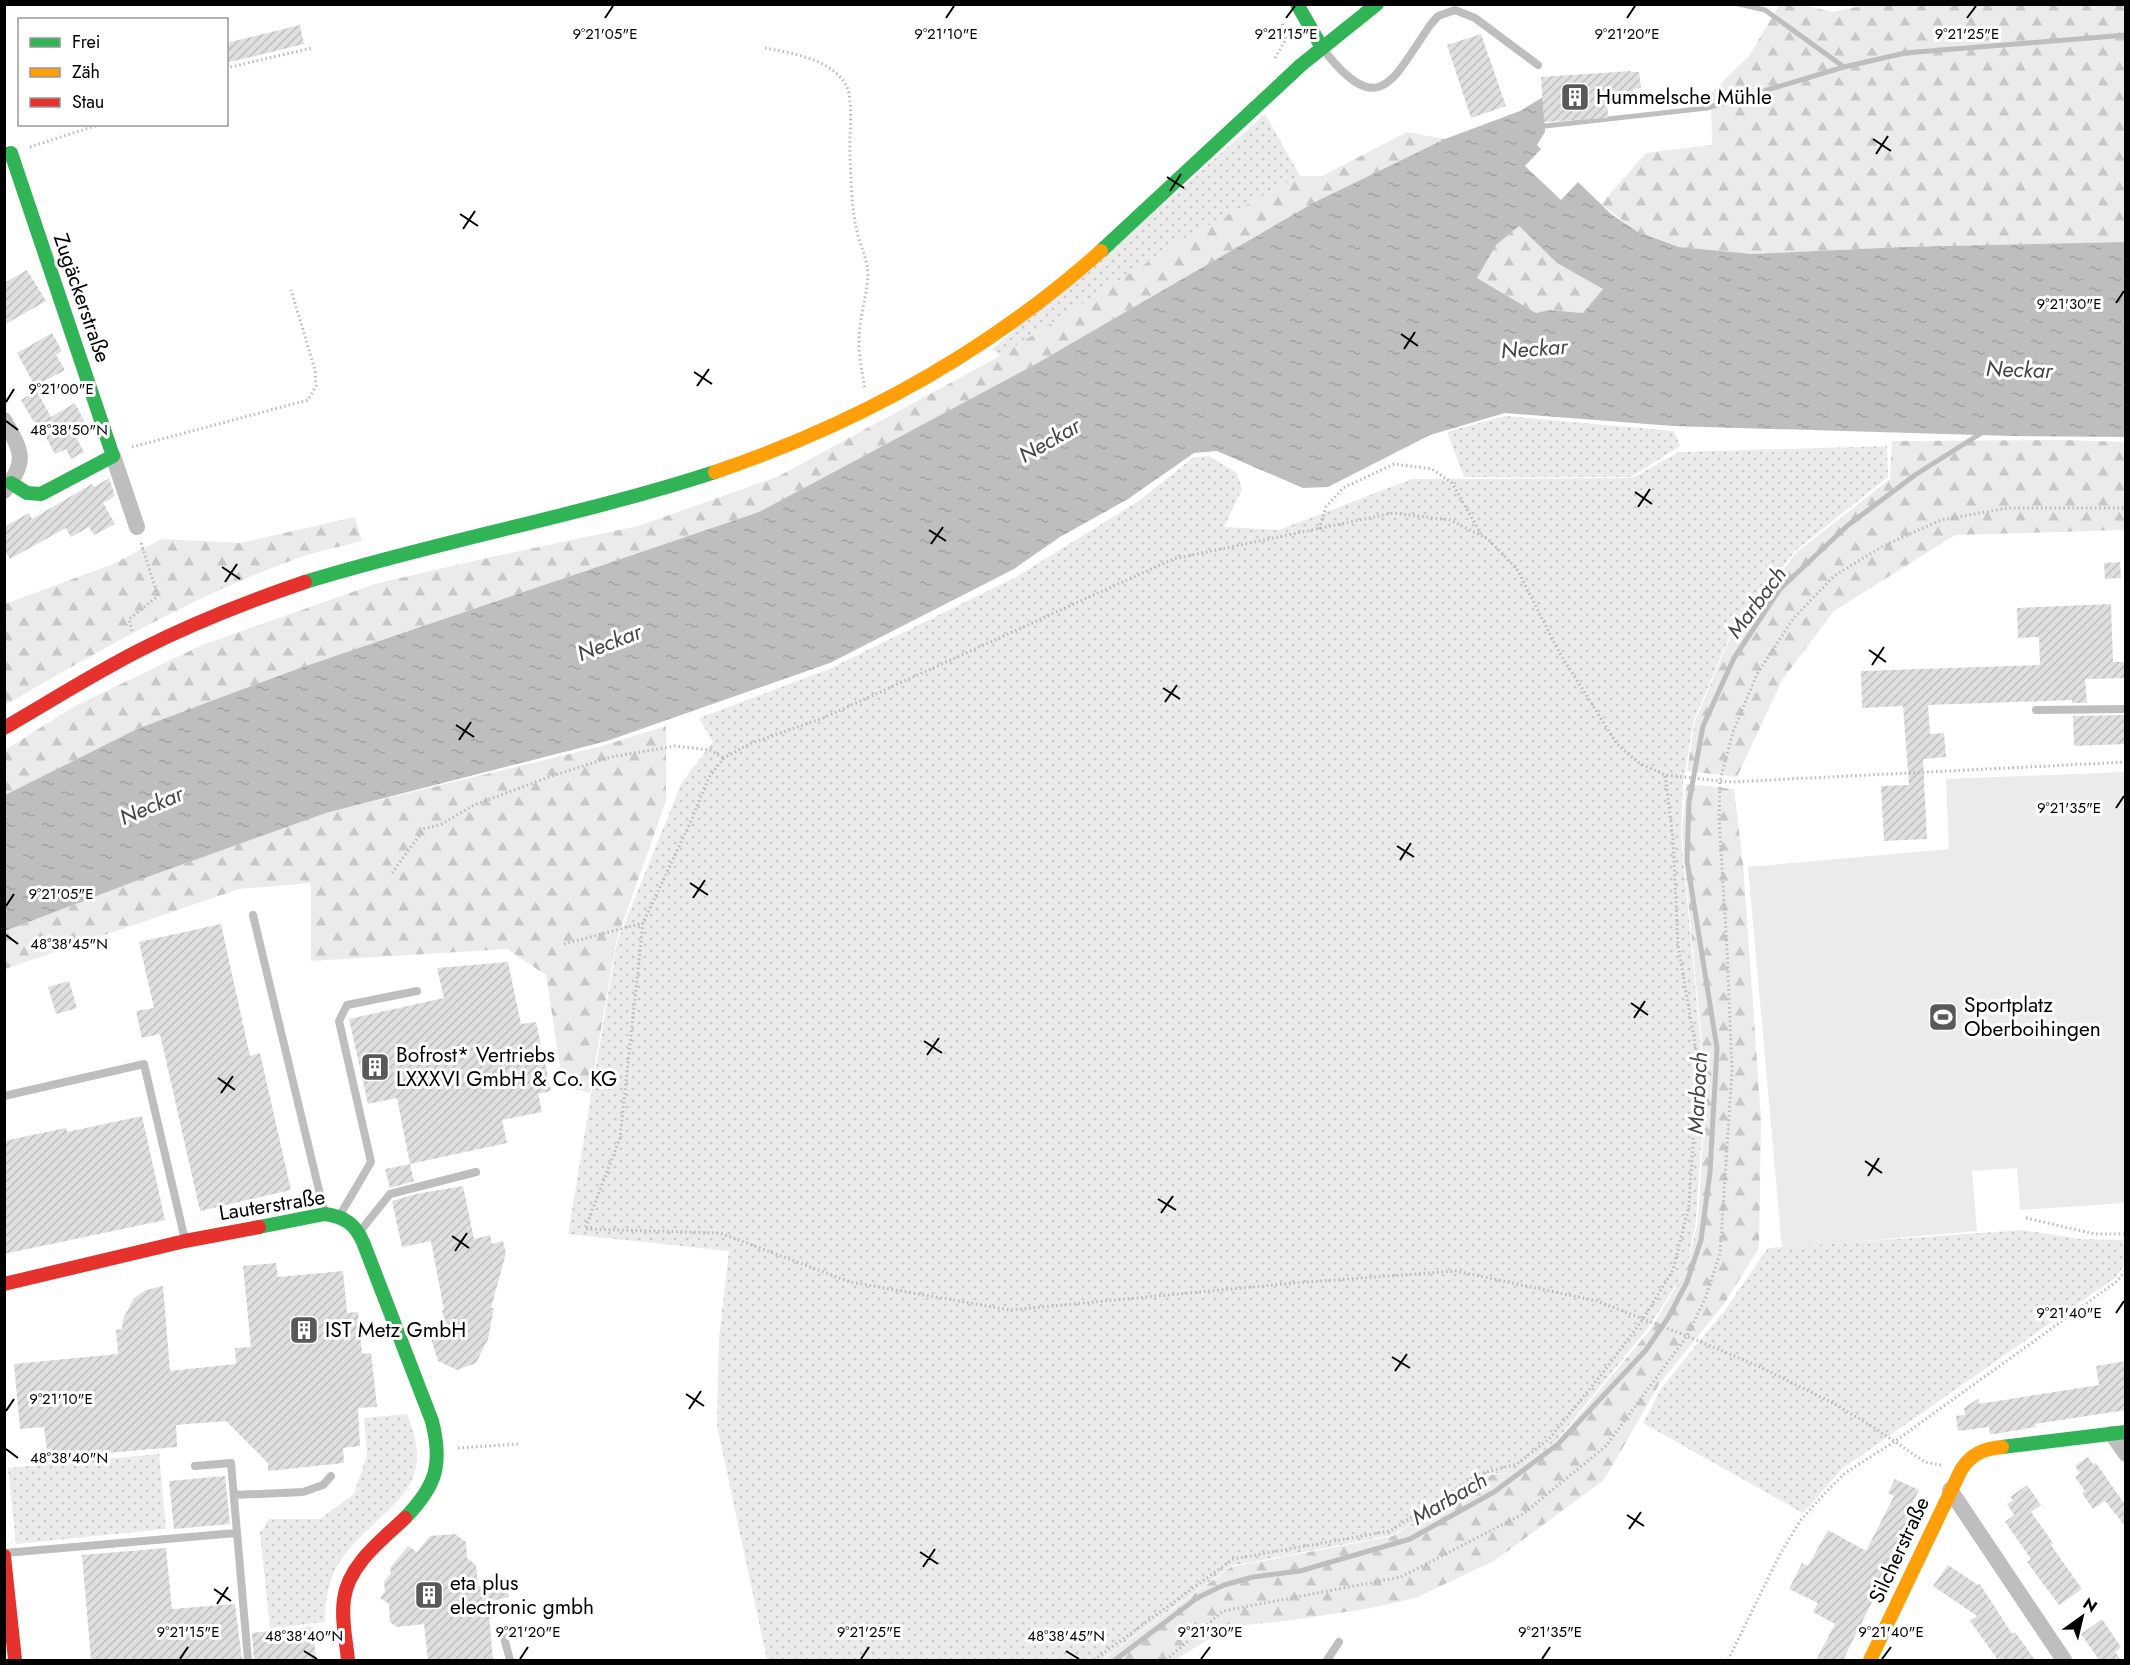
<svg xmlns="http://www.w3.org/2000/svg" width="2130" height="1665" font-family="Jost,sans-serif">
  <defs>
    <pattern id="grass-dots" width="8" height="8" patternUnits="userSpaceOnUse" patternTransform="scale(1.5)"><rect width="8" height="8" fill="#ebebeb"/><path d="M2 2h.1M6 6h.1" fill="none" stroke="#c8c8c8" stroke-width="1.8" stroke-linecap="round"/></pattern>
    <pattern id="forest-firs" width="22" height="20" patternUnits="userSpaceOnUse" patternTransform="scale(1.5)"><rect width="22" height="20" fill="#ebebeb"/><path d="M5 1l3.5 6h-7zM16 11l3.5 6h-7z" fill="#c8c8c8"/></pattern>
    <pattern id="water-ripples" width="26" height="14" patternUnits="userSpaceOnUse" patternTransform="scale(1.5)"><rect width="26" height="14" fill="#bebebe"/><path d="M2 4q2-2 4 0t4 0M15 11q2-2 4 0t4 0" fill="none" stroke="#a2a2a2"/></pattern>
    <pattern id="building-hatch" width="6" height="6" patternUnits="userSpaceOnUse" patternTransform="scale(1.5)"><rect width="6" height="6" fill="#dfdfdf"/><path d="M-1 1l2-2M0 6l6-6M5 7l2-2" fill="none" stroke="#bebebe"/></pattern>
  </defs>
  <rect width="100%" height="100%" fill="#fff"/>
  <path fill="url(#grass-dots)" d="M1265,114L1300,176L1187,237L1000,356L992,349L1158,209Z
    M1505,416L1674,431L1680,446L1631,477H1464L1447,432Z
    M1887,446L1888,477L1795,551L1731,633L1694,720L1683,783L1681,836L1705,1089L1696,1220L1687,1268L1648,1328L1556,1441L1516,1472L1488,1474L1393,1535L1231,1566L1101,1660H767L717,1426L719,1337L729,1251L568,1234L617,942L682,782L713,742L699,718L829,669L1016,577L1137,502L1194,457L1209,456L1237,473L1242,489L1224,527L1279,530L1412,479L1632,478L1679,452Z
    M2022,1230L2079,1239L2125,1240V1264L2116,1277L1842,1469L1803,1513L1643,1423L1662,1387L1725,1310L1768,1248Z
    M407,1414C439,1492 387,1502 346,1553C330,1572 325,1598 325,1622L270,1628L260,1532L269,1519H320L354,1494L367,1455L364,1418Z
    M159,1454L166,1529L16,1544L8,1468Z"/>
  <path fill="url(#forest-firs)" d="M1870,4L2125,5V242L1904,247L1752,254L1679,247L1638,232L1601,204L1646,153L1712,145L1711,93L1749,56L1779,5H1802L1833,12Z
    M1407,132L1445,139L1315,202L1034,365L759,512L297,669L195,707L137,729L5,795V750L75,706L202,645L375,584L491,557L638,526L777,477L1000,356L1187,237L1300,176H1322Z
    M1519,226L1557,263L1603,289L1583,313L1549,310L1536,313L1477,278L1496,245Z
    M2065,440L2125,442V530L1955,535L1834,611L1782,680L1737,777L1687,771L1695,721L1732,633L1797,552L1890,479L1892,441Z
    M355,517L362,541C343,546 323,550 304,556C198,593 101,650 5,705V604L113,564L162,539L240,543Z
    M666,726V801L616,942L590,1093L563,1086L546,975L507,949L311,961V883L239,889L5,969V931L128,884L326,813L598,747Z
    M1686,784L1734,789L1743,863L1761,1119L1759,1248L1724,1304L1660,1383L1604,1480L1494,1561L1415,1598L1371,1608L1293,1620L1228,1627L1175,1660H1102L1231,1567L1393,1536L1489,1475L1516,1472L1556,1442L1650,1330L1687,1268L1698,1221L1706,1088L1682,836Z"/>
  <path fill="#ebebeb" d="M2125,772V1203L2020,1210L2017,1168L1972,1171L1977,1231L1782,1248L1748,867L1949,849L1946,779Z"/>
  <path fill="url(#water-ripples)" fill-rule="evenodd" d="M1543,97L1545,132L1537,145L1541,149L1525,166L1561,200L1578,182L1611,214L1638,232L1679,247L1752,254L1904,247L2125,242V437L2011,436L1673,426L1505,413L1430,435L1328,487L1303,488L1217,451L1194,453L1128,499L1060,537L1014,569L830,663L607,741L326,813L128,884L5,931V795L137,729L195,707L297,669L759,512L1034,365L1315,202L1445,139L1520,111ZM1519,226L1557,263L1603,289L1583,313L1549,310L1536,313L1477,278L1496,245Z"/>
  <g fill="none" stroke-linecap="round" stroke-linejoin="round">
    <path stroke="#bebebe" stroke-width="5" d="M1739,4L1765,10L1844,67
      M1545,126L1707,108L1844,67L1905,53L2126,35
      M1115,1660L1197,1598L1224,1585L1253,1577L1300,1571L1410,1539L1494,1492L1558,1444L1646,1350L1668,1318L1687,1282L1701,1240L1710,1172L1717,1048L1687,861L1689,802L1703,726L1734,658L1780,589L1847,526L1915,475L1983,432"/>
  </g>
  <path fill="url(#building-hatch)" d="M300,25L304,44L226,63V43Z
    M1481,34L1506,106L1471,118L1447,45Z
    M1631,71V72H1639L1641,88L1633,89V95L1607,97L1608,118L1544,122L1541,77Z
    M27,270L46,301L4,325V283Z
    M52,333L62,351L56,355L65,370L35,386L17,353Z
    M37,391L51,417L75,403L84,421L79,424L83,431L75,435L84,452L71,459L66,449L55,454L39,425L36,426L21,400Z
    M109,478L115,496L103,503L115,524L94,535L89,527L71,537L66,528L10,559L4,550V527L29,513L32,519L92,484L94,487Z
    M2120,562L2121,578L2105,579L2104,563Z
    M2111,604L2113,662H2126V678L2085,679L2087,703H2072V700L1928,705L1930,734L1944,733L1946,757L1923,759L1927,839L1884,841L1881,786L1909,785L1903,706L1862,708L1861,671L2040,665L2039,637L2018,638L2017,608Z
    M2126,715V744L2074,746L2073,716Z
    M221,924L250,1056L260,1053L291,1190L200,1211L160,1034L142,1038L136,1011L154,1008L139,942Z
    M508,962L521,1024L536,1022L551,1091L538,1094L542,1112L502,1120L507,1143L410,1164L397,1098L368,1104L349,1019L444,998L437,968Z
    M69,981L77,1008L56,1014L48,987Z
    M142,1116L165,1220L4,1254V1141L66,1128L67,1132Z
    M410,1164L414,1181L390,1188L385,1169Z
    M463,1186L474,1239L490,1235L492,1244L503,1241L506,1253L491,1308H494L488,1339L476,1363L457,1370L438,1361L431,1339L439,1323L444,1320L442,1310H444L431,1241L402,1247L392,1201L416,1194Z
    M276,1263L278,1277L343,1271L347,1313L358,1312L362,1354L371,1353L377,1407L358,1408L360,1446L343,1448L344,1463L268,1471V1463L226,1421L176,1425L177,1447L48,1458L44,1427L20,1429L14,1364L118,1354L116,1330L122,1329L123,1319L134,1298L146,1290L163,1286L170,1371L236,1364L235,1348L251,1347L243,1266Z
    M2126,1361V1410L2035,1424L2036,1427L1995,1434H1990L1989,1427L1958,1431L1956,1416L1965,1415L1964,1408L1979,1398V1404L2099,1385L2096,1366Z
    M2088,1457L2093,1464L2096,1463L2126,1506V1527L2105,1501L2093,1509L2082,1493L2085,1491L2075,1477L2080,1473L2075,1466Z
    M225,1476L230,1524L174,1529L169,1481Z
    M1895,1479L1919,1490L1912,1504L1918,1507L1871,1596L1874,1598L1843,1660H1816L1835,1624L1813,1612L1818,1603L1789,1589L1802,1563L1808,1566L1828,1530L1866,1551L1894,1496L1888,1493Z
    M2027,1485L2041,1505L2031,1512L2053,1543L2051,1545L2082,1589L2059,1605L2027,1562L2031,1559L2005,1522L2014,1515L2007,1504L2013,1500L2010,1497Z
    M455,1534L466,1542L467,1558L476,1565L478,1586L505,1579L509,1597L488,1602L493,1660H428L424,1624L397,1627L390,1622L389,1604L380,1598L385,1591L384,1582L391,1573L390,1568L408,1546L417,1552L430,1536Z
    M166,1548L172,1609L235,1604L242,1660H91L82,1555Z
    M1948,1565L1978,1585L1980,1584L2012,1634L2015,1632L2035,1660H1998L1970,1621L1977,1616L1933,1586Z
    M2102,1619L2121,1647L2115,1652L2121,1660H2099L2081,1634Z
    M313,1627L316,1660H254L252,1633Z"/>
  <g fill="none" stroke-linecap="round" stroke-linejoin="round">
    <path stroke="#b9b9b9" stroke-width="3" stroke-dasharray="1.5 3" stroke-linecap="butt" d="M765,48C792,53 831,59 846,85C854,100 849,136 850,154C851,179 851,206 857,231C860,246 868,260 868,276C867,292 862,309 860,326C857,347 861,368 865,389
      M1275,58L1286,39L1282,23
      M226,68L312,48
      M30,147L101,124
      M132,447L308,400L316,386L315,370L291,290
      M1319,529L1326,507L1343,488L1394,464L1432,469L1452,483L1481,534
      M132,631L129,619L158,596L141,543
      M392,873L424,829L442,824L474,805L552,776L611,757L675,746L710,750L724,758
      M564,944L643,923
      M2026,1218L2095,1234H2126
      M458,1448L518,1444
      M1941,1465L1925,1462L1876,1429L1835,1404L1758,1366L1687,1336L1597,1301L1456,1271L1294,1283L1010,1310L850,1282L720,1233L585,1229L620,1138L643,923L691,821L709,777L724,758L749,744L823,718L1173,559L1393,513L1450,520L1488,539L1517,569L1559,652L1617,744L1639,763L1665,775L1731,782L2126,762
      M1094,1660L1233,1559L1390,1531L1479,1474L1517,1464L1549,1439L1605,1370L1643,1319L1673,1270L1689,1206L1698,1062L1678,945L1673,839L1665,775
      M1166,1660L1223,1611L1401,1577L1523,1514L1606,1446L1687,1336L1705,1299L1720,1254L1732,1071L1727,949L1719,819L1720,781L1733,732L1757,674L1793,619L1834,576L1883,546L1941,520L2008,508H2126
      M1728,1660L1779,1556L1800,1521L1826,1492L1845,1473L1894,1442L2116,1282L2126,1270"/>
    <path stroke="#bebebe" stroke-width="8" d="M1323,49C1380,123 1393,78 1431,24L1438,16L1455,10L1475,18L1538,65
      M2036,710L2126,709
      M253,915L324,1211
      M4,1096L144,1064L185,1240
      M340,1215L371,1162L339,1021L347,1005L417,991
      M361,1230L390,1194L476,1172
      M195,1466L231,1463L248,1660
      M234,1495L303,1492L323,1485L331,1476
      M5,1553L236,1533
      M502,1630L510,1660
      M1327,1660L1339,1642"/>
    <path stroke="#bebebe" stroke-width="16" d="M4,420C21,451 29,460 4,491
      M113,456L137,527
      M2112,1434L2126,1454
      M1950,1490L2064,1660"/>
    <path stroke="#30b455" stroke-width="14" d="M1297,4L1321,46
      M4,155L11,153L113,456L41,494L27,493L11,483
      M1101,251L1301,65L1377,4
      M305,582C441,540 580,516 715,472
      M259,1227L325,1214C345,1217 355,1224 363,1242L432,1421C443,1465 436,1486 405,1518
      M2002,1447L2126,1432"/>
    <path stroke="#ff9f0a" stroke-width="14" d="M715,472C857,424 989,351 1101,251
      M1870,1660L1961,1470C1971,1454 1983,1449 2002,1447"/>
    <path stroke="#e5322d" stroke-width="14" d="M4,728C49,702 93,674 140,650C193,623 249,601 305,582
      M4,1284L185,1241L259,1227
      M4,1556L15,1660
      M348,1660C346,1640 341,1619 344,1599C348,1565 382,1540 405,1518"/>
  </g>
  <path fill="none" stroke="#000" stroke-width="2" d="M605,18L613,6M946,18L954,6M1286,18L1295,6M1627,18L1635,6M1967,18L1976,6M1873,139L1891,151M1876,154L1888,136M1167,177L1184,188M1170,191L1181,174M460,214L478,226M463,229L475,211M2116,303L2124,291M1401,334L1418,346M1404,349L1415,332M694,372L712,384M697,386L709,369M6,402L14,389M6,421L18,430M1635,492L1652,504M1638,507L1650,489M929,530L946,541M931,544L943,527M222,567L240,579M225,582L237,564M1869,650L1886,662M1872,665L1884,647M1163,688L1180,699M1165,702L1177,685M456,725L474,737M459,740L471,722M2116,808L2124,796M1397,846L1414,857M1400,860L1411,843M690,883L708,895M693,898L705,880M6,906L14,894M6,935L18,944M1631,1003L1648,1015M1634,1018L1645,1001M924,1041L942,1053M927,1055L939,1038M218,1078L235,1090M221,1093L233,1076M1865,1161L1882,1173M1868,1176L1879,1158M1158,1199L1176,1210M1161,1213L1173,1196M452,1236L469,1248M455,1251L467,1233M2116,1313L2124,1301M1392,1357L1410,1368M1395,1371L1407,1354M686,1394L704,1406M689,1409L701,1391M6,1411L14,1399M6,1449L18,1458M1627,1515L1644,1526M1629,1529L1641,1512M920,1552L938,1564M923,1567L935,1549M214,1589L231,1601M217,1604L228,1587M304,1651L317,1659M1066,1651L1079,1659M180,1659L188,1647M520,1659L528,1647M861,1659L869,1647M1201,1659L1210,1647M1542,1659L1550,1647M1882,1659L1891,1647"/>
  <defs>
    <g id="building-square" transform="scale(1.5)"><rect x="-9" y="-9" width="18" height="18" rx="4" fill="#595959" stroke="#fff"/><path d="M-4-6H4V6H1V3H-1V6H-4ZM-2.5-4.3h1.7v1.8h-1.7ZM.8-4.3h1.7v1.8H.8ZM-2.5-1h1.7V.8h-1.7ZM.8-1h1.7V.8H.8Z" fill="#fff"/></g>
    <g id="stadium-square" transform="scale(1.5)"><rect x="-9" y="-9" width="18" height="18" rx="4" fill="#595959" stroke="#fff"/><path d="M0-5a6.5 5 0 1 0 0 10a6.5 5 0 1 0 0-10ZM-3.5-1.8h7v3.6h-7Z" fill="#fff"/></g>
  </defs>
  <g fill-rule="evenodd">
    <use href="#building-square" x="1575" y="97"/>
    <use href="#stadium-square" x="1943" y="1017"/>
    <use href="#building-square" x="375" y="1067"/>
    <use href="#building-square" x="304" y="1330"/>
    <use href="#building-square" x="429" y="1595"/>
  </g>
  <g text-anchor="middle" stroke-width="6" stroke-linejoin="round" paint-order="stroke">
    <g font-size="21" fill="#000" stroke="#fff" text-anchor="start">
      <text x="1596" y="104">Hummelsche Mühle</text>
      <text x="1964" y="1012">Sportplatz<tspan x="1964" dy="24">Oberboihingen</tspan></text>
      <text x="396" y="1062">Bofrost* Vertriebs<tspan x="396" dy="24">LXXXVI GmbH &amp; Co. KG</tspan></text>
      <text x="325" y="1337">IST Metz GmbH</text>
      <text x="450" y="1590">eta plus<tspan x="450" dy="24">electronic gmbh</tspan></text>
    </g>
    <g font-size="21" fill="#000" stroke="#fff">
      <text transform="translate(82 298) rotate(71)" y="7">Zugäckerstraße</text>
      <text transform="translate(272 1205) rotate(-9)" y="7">Lauterstraße</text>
      <text transform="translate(1899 1550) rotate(-65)" y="7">Silcherstraße</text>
    </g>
    <g font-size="22" font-style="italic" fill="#434343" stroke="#fff">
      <text transform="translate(1534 348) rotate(-4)" y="8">Neckar</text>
      <text transform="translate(2019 369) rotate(2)" y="8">Neckar</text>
      <text transform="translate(1049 440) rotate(-30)" y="8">Neckar</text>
      <text transform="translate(1756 602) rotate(-53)" y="8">Marbach</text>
      <text transform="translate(609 642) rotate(-21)" y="8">Neckar</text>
      <text transform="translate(151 805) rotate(-23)" y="8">Neckar</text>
      <text transform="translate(1697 1093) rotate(-87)" y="8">Marbach</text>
      <text transform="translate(1449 1498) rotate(-30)" y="8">Marbach</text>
    </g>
  </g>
  <g font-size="15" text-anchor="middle" fill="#000" stroke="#fff" stroke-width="6" stroke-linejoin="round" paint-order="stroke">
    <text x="605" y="39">9°21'05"E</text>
    <text x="946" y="39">9°21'10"E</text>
    <text x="1286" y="39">9°21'15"E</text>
    <text x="1627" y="39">9°21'20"E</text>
    <text x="1967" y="39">9°21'25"E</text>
    <text x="2069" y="309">9°21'30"E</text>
    <text x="61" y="394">9°21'00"E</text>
    <text x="69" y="435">48°38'50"N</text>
    <text x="2069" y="813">9°21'35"E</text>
    <text x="61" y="899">9°21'05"E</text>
    <text x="69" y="949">48°38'45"N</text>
    <text x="2069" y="1318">9°21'40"E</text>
    <text x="61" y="1404">9°21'10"E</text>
    <text x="69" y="1463">48°38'40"N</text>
    <text x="188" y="1637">9°21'15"E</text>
    <text x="528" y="1637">9°21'20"E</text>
    <text x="869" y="1637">9°21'25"E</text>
    <text x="1210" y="1637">9°21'30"E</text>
    <text x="1550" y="1637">9°21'35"E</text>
    <text x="1891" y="1637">9°21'40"E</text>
    <text x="304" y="1641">48°38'40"N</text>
    <text x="1066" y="1641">48°38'45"N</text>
  </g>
  <rect width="2130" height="1665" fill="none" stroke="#000000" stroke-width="12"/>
  <rect x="18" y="18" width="210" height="108" fill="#ffffff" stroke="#999999" stroke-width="1.5"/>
  <rect x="30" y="38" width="30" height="9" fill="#30b455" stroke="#999999" stroke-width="1.5"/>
  <text x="72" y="48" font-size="18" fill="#000000">Frei</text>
  <rect x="30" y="68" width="30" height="9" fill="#ff9f0a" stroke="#999999" stroke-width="1.5"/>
  <text x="72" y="78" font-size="18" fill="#000000">Zäh</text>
  <rect x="30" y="98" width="30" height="9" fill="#e5322d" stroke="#999999" stroke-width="1.5"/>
  <text x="72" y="108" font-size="18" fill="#000000">Stau</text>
  <g transform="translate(2082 1617) rotate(34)" stroke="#ffffff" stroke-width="4.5" paint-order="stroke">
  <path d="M0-4.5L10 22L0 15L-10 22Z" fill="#000000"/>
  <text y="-9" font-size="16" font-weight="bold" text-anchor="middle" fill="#000000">N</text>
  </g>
</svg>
